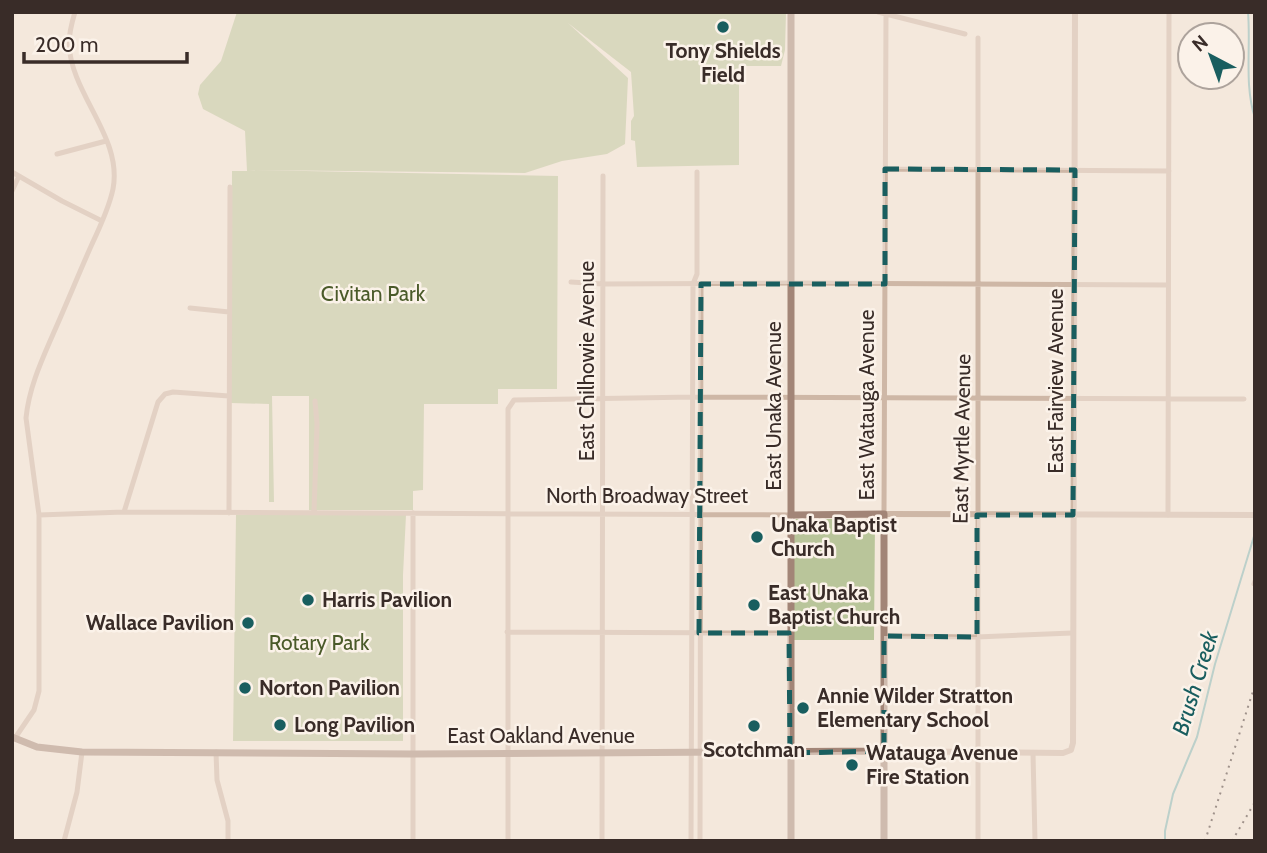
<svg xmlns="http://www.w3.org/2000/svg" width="1267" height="853" font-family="Cabin,sans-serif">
  <rect width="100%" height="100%" fill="#f4e8dc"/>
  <path fill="#b9c59a" d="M237,12H786L785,50L781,66H739V165L637,167L635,141L631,140V121L634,116L631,72L568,23L628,78L625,144L607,154L562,161L525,173L249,170L558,176L557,389H498V404H424L423,490L413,491V510H309V396H272L274,502H269V404L231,403L232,171H247L245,131L203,109L198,94L200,85L221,61Z
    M236,515H406L403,575V741H233Z
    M793,519H875L874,640H791Z"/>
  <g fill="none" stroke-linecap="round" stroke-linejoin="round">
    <path stroke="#78b4b4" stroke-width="2" d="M1248,12C1251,47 1244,85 1255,118
      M1165,841V831L1173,794L1197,737L1215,664L1255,533"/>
    <path stroke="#ceb7a6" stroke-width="5" d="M878,12L965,34
      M57,154L106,141
      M885,169L1169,171
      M12,172L62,201L102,221
      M12,191L19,176
      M571,282L603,284L791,283L1168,285
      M190,308L229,312
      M124,512L158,402L165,394L173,392L229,396
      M314,512L317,424L315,401
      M229,513L230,187
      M413,513V841
      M884,514L886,12
      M39,515L124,512L792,515
      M1168,515L1169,12
      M1254,584L1255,581
      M507,632L789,633
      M884,636L977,637L1072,633
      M15,738L34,710L39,691V515L26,418C29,387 42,360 54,332C67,303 79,273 92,244C100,227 109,208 113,189C123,137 71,95 69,44C69,33 72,22 75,12
      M216,752L217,780L228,821V841
      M1033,753L1035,841
      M64,841L77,792L82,752
      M508,841V409L514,400L693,397L1244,399
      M602,841L603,176
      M691,841L693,284L697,274V172
      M700,841L701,284
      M978,841V38"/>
    <path stroke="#ceb7a6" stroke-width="6" d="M884,514L1255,515
      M884,751L1063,753L1071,750L1073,743L1075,12"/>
    <path stroke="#a28577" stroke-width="7" d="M792,515L884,514V841
      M12,737L37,747L82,752L413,754L884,751
      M791,841V12"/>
    <path stroke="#392c28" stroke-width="2" stroke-dasharray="2 5" stroke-linecap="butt" d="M1205,841L1255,685
      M1232,841L1255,802"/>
  </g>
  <path d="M0 0H1267V853H0ZM885,169L1075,170L1073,515H977V637L884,636V751L790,753L789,633H699L701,284H885Z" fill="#f4e8dc" fill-opacity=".55" fill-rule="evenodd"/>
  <path fill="none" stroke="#195e5f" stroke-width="5" stroke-dasharray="14 9" stroke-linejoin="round" d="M885,169L1075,170L1073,515H977V637L884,636V751L790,753L789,633H699L701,284H885Z"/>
  <g fill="#195e5f" stroke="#fbf2e9" stroke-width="2.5">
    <circle cx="723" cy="27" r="7"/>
    <circle cx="757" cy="537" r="7"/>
    <circle cx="308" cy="600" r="7"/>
    <circle cx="754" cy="605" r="7"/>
    <circle cx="248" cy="623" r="7"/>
    <circle cx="245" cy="688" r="7"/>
    <circle cx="803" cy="708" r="7"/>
    <circle cx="280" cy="725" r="7"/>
    <circle cx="754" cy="726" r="7"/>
    <circle cx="852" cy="765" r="7"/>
  </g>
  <g text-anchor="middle" stroke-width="5" stroke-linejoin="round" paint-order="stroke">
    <g font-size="21" font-weight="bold" fill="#392c28" stroke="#fbf2e9" text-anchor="start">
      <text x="723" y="58" text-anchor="middle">Tony Shields<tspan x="723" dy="24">Field</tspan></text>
      <text x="771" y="532">Unaka Baptist<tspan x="771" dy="24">Church</tspan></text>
      <text x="768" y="600">East Unaka<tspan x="768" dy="24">Baptist Church</tspan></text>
      <text x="322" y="607">Harris Pavilion</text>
      <text x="234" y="630" text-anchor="end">Wallace Pavilion</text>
      <text x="259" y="695">Norton Pavilion</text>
      <text x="817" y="703">Annie Wilder Stratton<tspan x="817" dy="24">Elementary School</tspan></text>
      <text x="294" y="732">Long Pavilion</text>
      <text x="754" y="757" text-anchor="middle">Scotchman</text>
      <text x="866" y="760">Watauga Avenue<tspan x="866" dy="24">Fire Station</tspan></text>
    </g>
    <g font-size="21" fill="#4a5a29" stroke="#fbf2e9">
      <text x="373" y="301">Civitan Park</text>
      <text x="319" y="650">Rotary Park</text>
    </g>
    <g font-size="21" fill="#392c28" stroke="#fbf2e9">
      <text transform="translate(587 361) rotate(-90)" y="7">East Chilhowie Avenue</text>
      <text transform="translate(1056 381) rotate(-90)" y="7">East Fairview Avenue</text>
      <text transform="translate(867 405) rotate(-90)" y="7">East Watauga Avenue</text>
      <text transform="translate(774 406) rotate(-90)" y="7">East Unaka Avenue</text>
      <text transform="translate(962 439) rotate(-89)" y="7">East Myrtle Avenue</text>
      <text x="647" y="503">North Broadway Street</text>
      <text x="541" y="743">East Oakland Avenue</text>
    </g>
    <g font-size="23" font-style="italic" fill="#195e5f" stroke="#fbf2e9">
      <text transform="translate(1195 683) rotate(-73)" y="8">Brush Creek</text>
    </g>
  </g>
  <rect width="1267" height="853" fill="none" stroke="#392c28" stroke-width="28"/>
  <g transform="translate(1211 56) rotate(319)"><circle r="33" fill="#fbf2e9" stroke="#ada39c" stroke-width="2"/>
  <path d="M0-5L12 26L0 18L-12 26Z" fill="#195e5f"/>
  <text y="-10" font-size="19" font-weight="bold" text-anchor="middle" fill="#392c28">N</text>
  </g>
  <path d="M24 52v10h163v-10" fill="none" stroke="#392c28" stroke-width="3.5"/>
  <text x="35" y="52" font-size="21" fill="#392c28" stroke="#fbf2e9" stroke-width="5" paint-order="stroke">200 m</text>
</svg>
